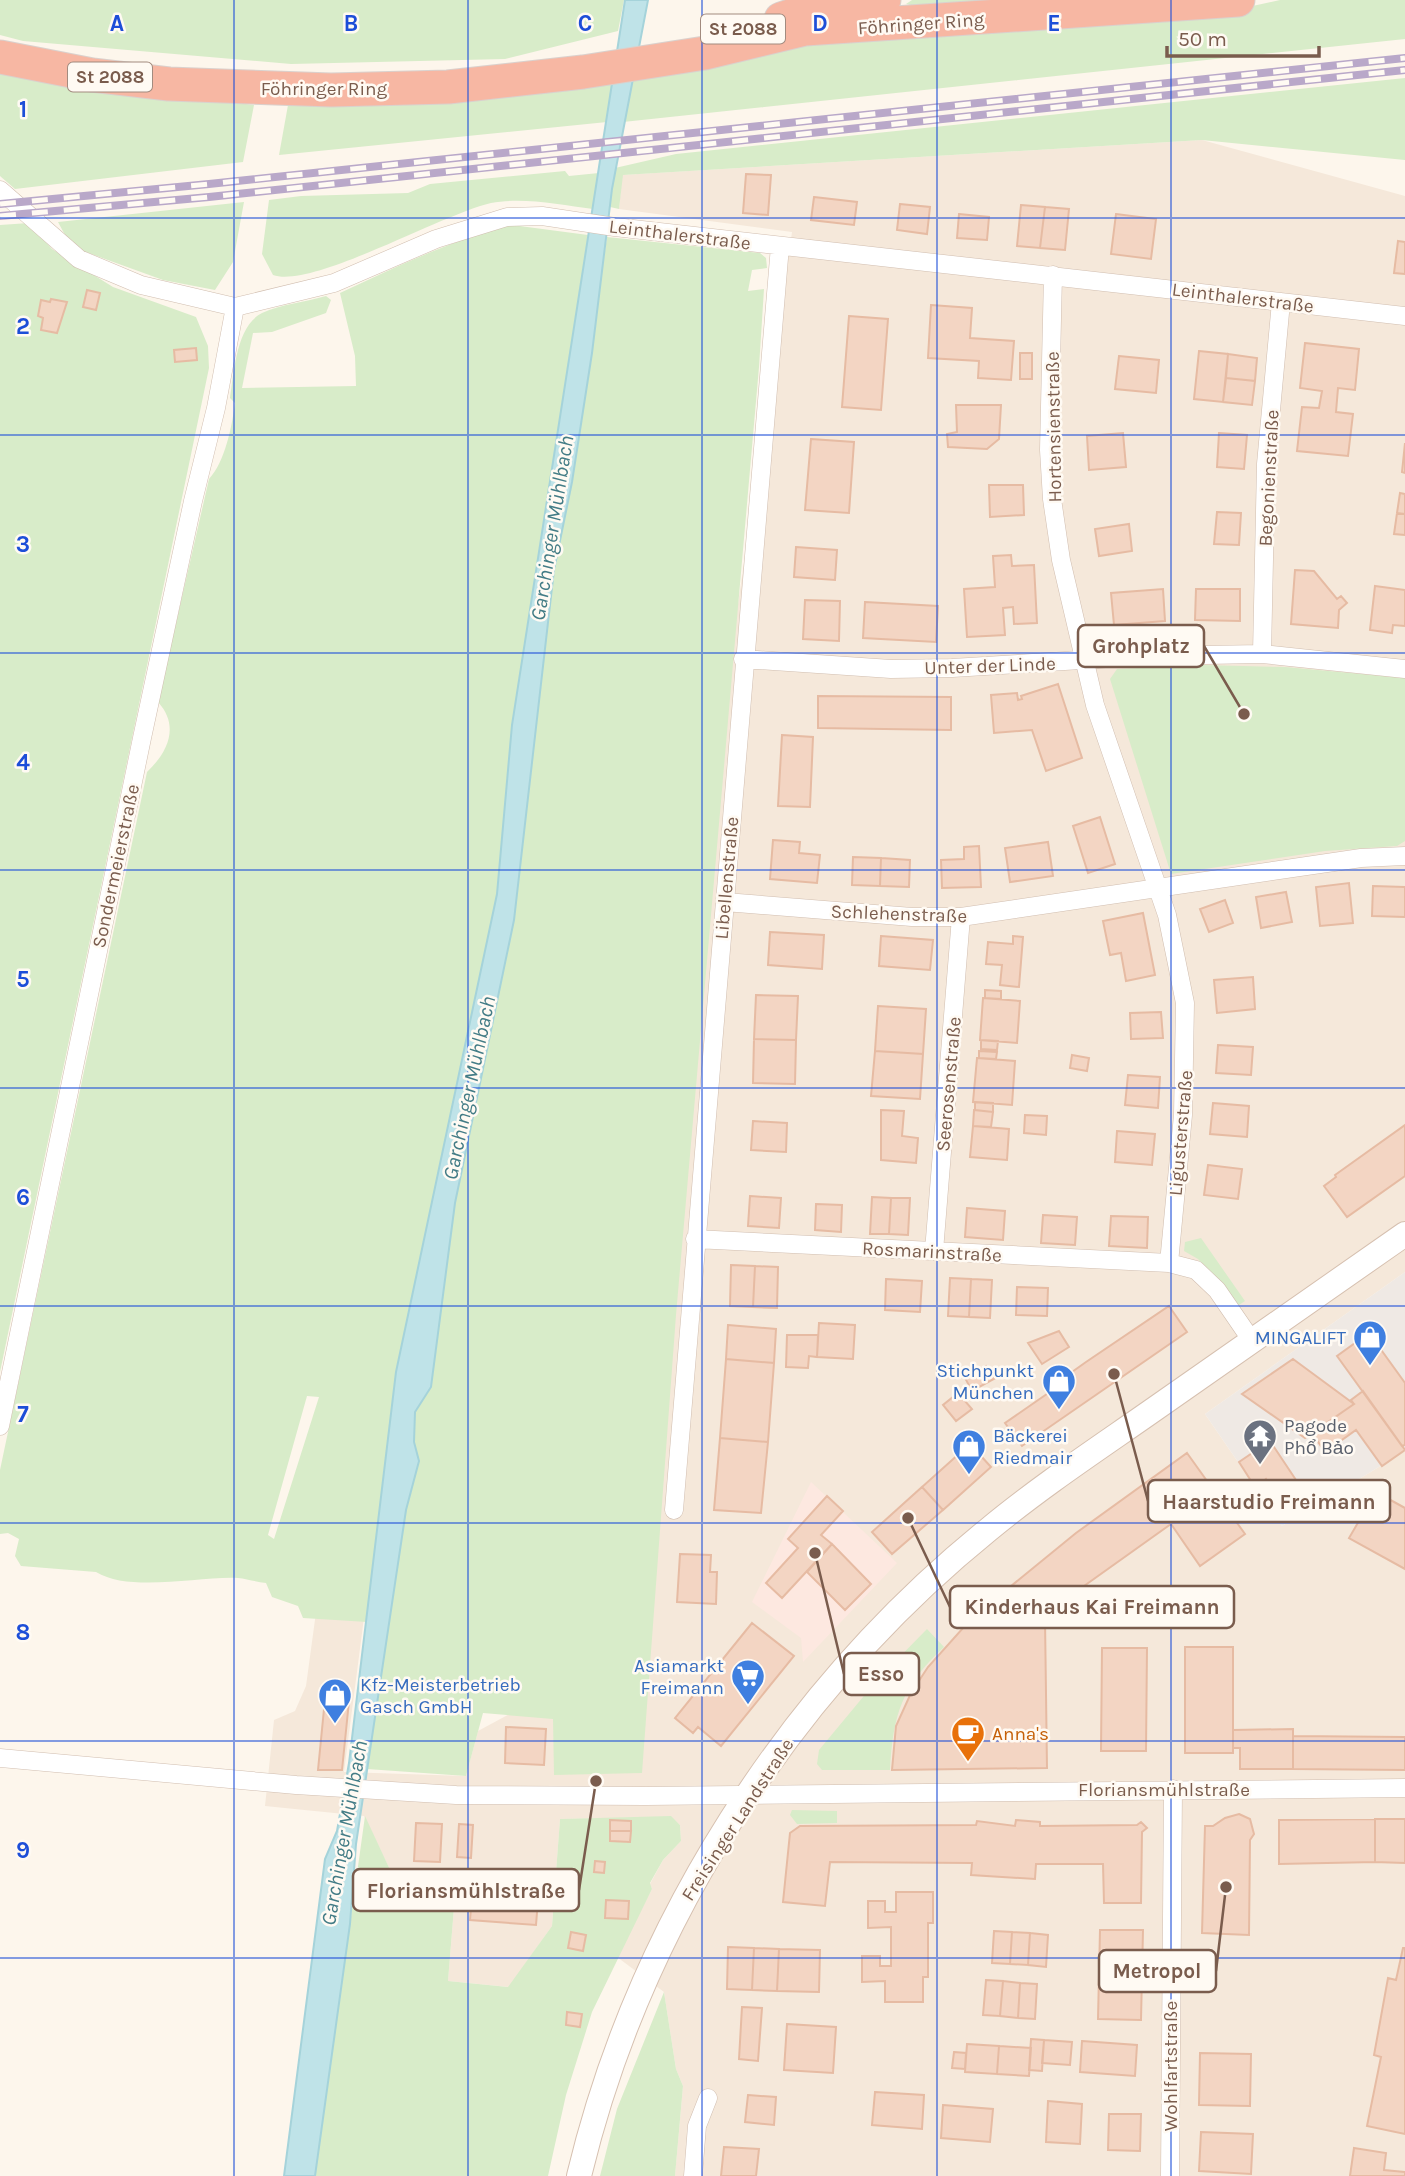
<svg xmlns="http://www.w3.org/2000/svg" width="1405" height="2176" font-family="Karla,sans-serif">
  <rect width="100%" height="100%" fill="#fdf6ec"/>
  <path fill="#f5e8da" d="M1202,140L1405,196V1272L1205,1414L1282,1526L1405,1451V2176H675L683,2086L676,2069L664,1992L617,1957L652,1889L650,1884L663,1860L681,1841L680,1825L671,1817L560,1819L552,1926L509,1987L448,1981L456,1883L392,1874L364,1816L265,1806L274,1720L295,1711L306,1686L317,1605L365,1610L344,1772L466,1776L478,1731L534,1701L729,666L792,232L619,209L622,175Z"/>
  <path fill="#fde8e0" d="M811,1482L897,1563L803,1662L801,1638L752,1602Z"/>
  <path fill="#efe9e4" d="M1405,1272V1451L1282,1526L1205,1414Z"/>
  <path fill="#d8ecc9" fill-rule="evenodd" d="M0,0H624L618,31L505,59L291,64L23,41L0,35Z
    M912,0H1027L920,7L906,4Z
    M1280,0H1405V39L623,122L633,79L813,42L1248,7Z
    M0,73L254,105L243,162L15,189L0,176Z
    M1405,78V160L1202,140L623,175L619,209L610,207L615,168L676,154Z
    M613,83L607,122L279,155L288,105C398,107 504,96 613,83Z
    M565,171L569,176L599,173L593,209C561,205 523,197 491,203C442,214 312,289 273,275L262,254L269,200L301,196L408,193L430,184Z
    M244,202L233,262L215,290L163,280L83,251L65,235L58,222Z
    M29,223L52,249L113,287L196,317L208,346L209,368L0,1372V225Z
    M512,225L588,235L512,725L497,894L396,1372L367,1622L303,1618L298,1606L272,1597L266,1583C257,1582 247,1579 238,1578C200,1576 130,1593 96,1572L21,1566L15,1556L19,1539L8,1533L0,1534V1470L147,772C168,752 180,726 158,702L209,479C225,462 232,426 235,403L230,398C234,373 236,326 262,313C281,304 306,302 326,296L331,300L326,313L272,332L253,333L242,388L356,386L355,356L340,293C396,267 451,240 512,225ZM307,1396L319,1397L274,1539L268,1535Z
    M607,237L760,253L766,258L767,268L752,270L748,291L764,289L759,367L676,1315L642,1773L554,1775L553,1719L483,1713L466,1776L367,1769L406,1510L419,1461L414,1442L415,1412L431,1387L455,1203L514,920L554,570L572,482Z
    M1203,665L1285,667L1405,678V841L1397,846L1325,851L1171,874L1110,679L1117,669Z
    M1201,1238L1245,1301L1239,1305L1198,1259L1184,1251L1185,1242Z
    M927,1629L944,1647C902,1686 893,1714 890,1770H822L817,1764L819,1750L878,1679Z
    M792,1810L837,1811V1823L797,1824L790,1815Z
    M365,1816L392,1874L456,1883L448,1981L508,1987L552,1926L560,1819L671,1816L680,1825L681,1841L663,1860L650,1883L652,1889L592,2012L566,2095L548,2176H315Z
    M664,1992L676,2069L683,2086L675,2176H600L617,2109Z"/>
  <path fill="#bfe3e8" stroke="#a5d3da" stroke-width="2" d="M625,0H648L612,189L592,353L572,482L554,570L514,920L455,1203L431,1387L415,1412L414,1442L419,1461L406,1510L356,1844L350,1924L315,2176H284L325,1859L337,1831L349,1763L396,1372L497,894L512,725Z"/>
  <path fill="#f3d5c3" stroke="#e6bba3" stroke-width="2" d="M746,174L771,175L768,215L743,213Z
    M814,197L857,202L854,225L811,220Z
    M900,204L930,207L927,234L897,230Z
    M1021,205L1045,207L1040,248L1017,246Z
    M1045,207L1069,209L1065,250L1040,248Z
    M959,214L989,217L987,240L957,238Z
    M1116,214L1156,219L1151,259L1111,254Z
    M1398,241L1405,242V274L1394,273Z
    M87,290L100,293L96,310L83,307Z
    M51,299L67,302L57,333L41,330L43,318L38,316L41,300L50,302Z
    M931,305L972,308L970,338L1014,341L1011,380L978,378L979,361L928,358Z
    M849,316L888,319L881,410L842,407Z
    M1305,343L1359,349L1355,390L1338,388L1336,412L1353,414L1348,456L1297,451L1302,407L1319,408L1322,391L1300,388Z
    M196,348L197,360L175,362L174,350Z
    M1199,351L1228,354L1223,402L1194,399Z
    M1020,353H1032V379H1020Z
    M1228,354L1257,358L1255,381L1226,378Z
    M1119,356L1159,360L1156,393L1115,389Z
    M1226,378L1255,381L1252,405L1223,402Z
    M956,405H1001L999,439L987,449L948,447L947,434L957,432Z
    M1123,433L1126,467L1089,470L1087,436Z
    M1219,433L1247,435L1244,469L1217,467Z
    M811,439L854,442L849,513L805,510Z
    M1405,443V473L1402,472Z
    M989,485H1023L1024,515L990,517Z
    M1400,493L1405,494V514L1397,513Z
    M1217,512L1241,513L1239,545L1214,544Z
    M1397,513L1405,514V535L1394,534Z
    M1129,524L1132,551L1099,556L1095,529Z
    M796,547L837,550L835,580L794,577Z
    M1011,555L1012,566L1034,565L1037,623L1014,624L1013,607L1003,608L1005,635L967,637L964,589L995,587L993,556Z
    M1295,570L1314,571L1337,599L1341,596L1347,603L1339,610L1338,628L1291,624Z
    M1375,586L1405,590V626L1393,625L1392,633L1370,630Z
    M1163,589L1165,621L1114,625L1111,593Z
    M1196,589H1240V621L1195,620Z
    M805,600L840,601L839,641L803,639Z
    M865,602L938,606L936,642L863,638Z
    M1058,684L1082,758L1046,771L1032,730L994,733L991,695L1017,693L1018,700L1022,699L1021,696Z
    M818,696L951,697V730L818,728Z
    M782,735L813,737L810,807L778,806Z
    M1100,817L1115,864L1088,873L1073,826Z
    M773,840L800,842L799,853L820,855L817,883L770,879Z
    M1048,842L1053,876L1010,882L1005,848Z
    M979,846L981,887L942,888L941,860L964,859V847Z
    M853,857L881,858L880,886L852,885Z
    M881,858L910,860L909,887L880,886Z
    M1349,883L1353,923L1320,926L1316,887Z
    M1373,886L1405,887V917L1372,916Z
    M1286,892L1292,922L1261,928L1256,897Z
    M1225,900L1233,923L1209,932L1200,909Z
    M1143,913L1155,975L1126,981L1121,953L1110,955L1103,921Z
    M770,932L824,935L822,969L768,965Z
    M881,936L933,940L930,970L879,966Z
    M1013,936L1023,937L1019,987L1000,985L1002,965L986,964L988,942L1013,944Z
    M1253,977L1255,1009L1217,1013L1214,980Z
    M985,990L1001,991V999L985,998Z
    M756,995L798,996L796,1040L754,1039Z
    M983,998L1020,1001L1017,1043L980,1040Z
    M878,1006L926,1009L923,1054L875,1051Z
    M1161,1012L1163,1038L1131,1039L1130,1013Z
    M754,1039L796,1040L795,1084L753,1083Z
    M981,1040L998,1041L997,1050L981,1049Z
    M1218,1045L1253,1047L1251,1075L1216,1073Z
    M875,1051L923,1054L920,1099L871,1096Z
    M979,1051L997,1052L996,1059L979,1058Z
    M1072,1055L1089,1058L1087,1071L1070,1068Z
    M977,1058L1015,1061L1012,1105L973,1102Z
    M1128,1075L1160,1077L1158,1108L1125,1105Z
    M975,1102L993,1103V1112L975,1110Z
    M1213,1103L1249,1106L1247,1137L1210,1134Z
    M881,1110L904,1111L902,1136L918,1138L916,1163L881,1160Z
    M974,1110L993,1112L991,1127L973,1126Z
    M1025,1115L1047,1116L1046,1135L1024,1133Z
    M753,1121L787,1123L786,1152L751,1150Z
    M1405,1125V1176L1347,1217L1324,1186L1336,1177L1335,1175Z
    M973,1126L1009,1129L1007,1160L970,1157Z
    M1117,1131L1155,1134L1152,1165L1115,1162Z
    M1208,1165L1242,1169L1238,1199L1204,1195Z
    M750,1196L781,1198L779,1228L748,1226Z
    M872,1197L891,1198L889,1234H870Z
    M891,1198H910L908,1235L889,1234Z
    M816,1204L842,1205L841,1232L815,1230Z
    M967,1208L1005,1211L1003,1240L965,1237Z
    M1043,1215L1077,1217L1075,1245L1041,1243Z
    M1111,1216L1148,1217L1147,1248L1109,1246Z
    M731,1265L755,1266L753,1307L730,1306Z
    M755,1266L778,1267L777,1308L753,1307Z
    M950,1278L971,1279L969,1317L948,1316Z
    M886,1279L922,1281L920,1312L885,1310Z
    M971,1279L992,1280L990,1318L969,1317Z
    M1017,1287L1048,1288L1047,1316L1016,1315Z
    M1169,1306L1187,1332L1022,1446L1005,1423L1067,1380L1065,1377L1086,1362Z
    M819,1323L855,1325L853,1359L817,1357Z
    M728,1325L776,1329L774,1363L726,1359Z
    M1059,1331L1069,1347L1042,1364L1028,1343Z
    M1369,1333L1405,1383V1445L1402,1446L1337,1356Z
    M787,1335H818L817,1357L809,1356L808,1368L786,1367Z
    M726,1359L774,1363L768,1442L720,1438Z
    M1293,1359L1354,1404L1305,1438L1242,1394Z
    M986,1366L994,1379L972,1391L965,1378Z
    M1363,1391L1405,1450L1382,1466L1356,1430L1325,1452L1312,1433L1354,1404L1351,1400Z
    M958,1393L972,1409L956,1421L943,1405Z
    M720,1438L768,1442L761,1513L714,1510Z
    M1270,1441L1308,1498L1288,1512L1266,1479L1255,1487L1239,1462Z
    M970,1444L991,1467L943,1510L922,1487Z
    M1187,1453L1245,1534L1200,1566L1171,1524L1070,1596L1045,1619L1047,1768L892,1770L896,1726L911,1693L928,1667L972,1618L1076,1533Z
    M922,1487L943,1510L892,1554L872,1532Z
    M1376,1492L1405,1508V1569L1349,1538Z
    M827,1496L843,1511L821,1535L832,1544L782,1598L766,1583L798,1548L788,1539Z
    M832,1544L871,1584L845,1610L807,1572Z
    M680,1554L711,1555L710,1572H717L716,1604L677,1602Z
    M752,1623L794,1656L721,1746L698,1727L693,1733L675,1718Z
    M1185,1647H1233V1753H1185Z
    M1102,1648H1147L1146,1751H1101Z
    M325,1699L349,1701L342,1770H318Z
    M506,1727L546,1729L544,1765L505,1763Z
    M1293,1729V1769H1240V1748H1233V1730Z
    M1293,1736L1405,1737V1770L1293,1769Z
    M1239,1814L1250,1819L1254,1834L1250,1840L1249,1935L1202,1933L1205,1826H1213L1225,1818Z
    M1375,1819V1862L1279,1864V1820Z
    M1375,1819H1405V1863L1375,1862Z
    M610,1820L631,1821V1831H610Z
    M1016,1820L1040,1822V1826L1137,1825L1141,1822L1147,1828L1142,1832L1141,1903H1104L1103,1864H1036L1035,1879L971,1875L972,1863L830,1862L825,1906L783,1902L790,1833L800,1826L976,1825L977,1821L1015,1826Z
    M416,1823L442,1824L440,1862L414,1861Z
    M459,1824L473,1825L471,1858L457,1857Z
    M610,1831H631L630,1842L610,1841Z
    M595,1861L605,1862L604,1873L594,1872Z
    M473,1884L539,1888L536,1925L470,1920Z
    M896,1892H933V1923H928V1977H923V2002H885V1981L862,1982V1956H880V1966H891V1927L868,1928V1901H885V1912H896Z
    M606,1900L629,1901L628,1919L605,1918Z
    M1100,1930H1143L1141,2020L1098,2019Z
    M994,1931L1012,1932L1010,1964L992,1963Z
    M571,1932L586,1935L583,1951L568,1948Z
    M1012,1932L1030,1933L1028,1965L1010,1964Z
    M1030,1933L1048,1935L1046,1967L1028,1965Z
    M728,1947L754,1948L752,1990L727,1989Z
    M754,1948L779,1949L777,1991L752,1990Z
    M1403,1948H1405V2134L1367,2126L1381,2057L1374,2055L1388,1978L1396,1980Z
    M779,1949L820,1950L819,1992L777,1991Z
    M986,1980L1003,1981L1000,2016L983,2015Z
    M1003,1981L1020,1983L1018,2018L1000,2016Z
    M1020,1983L1037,1984L1035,2019L1018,2018Z
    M742,2007L762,2008L758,2061L739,2059Z
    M567,2012L582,2014L580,2027L566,2025Z
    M787,2024L836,2027L833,2073L784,2070Z
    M1031,2039L1044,2040L1042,2071L1029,2070Z
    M1044,2040L1072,2042L1070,2065L1042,2063Z
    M1082,2041L1137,2045L1135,2076L1080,2072Z
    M967,2044L999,2046L997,2074L965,2072Z
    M999,2046L1031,2048L1029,2076L997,2074Z
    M954,2052L966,2053L965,2069L952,2068Z
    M1200,2053L1251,2054L1250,2106L1199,2105Z
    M875,2092L924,2095L922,2129L872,2125Z
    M748,2095L776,2097L774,2125L745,2122Z
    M1048,2101L1082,2104L1080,2144L1046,2142Z
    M943,2105L993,2109L990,2142L941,2138Z
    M1109,2114H1141L1140,2151L1108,2150Z
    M1201,2132L1253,2134L1251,2174L1199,2171Z
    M724,2147L759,2149L756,2176H721Z
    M1354,2148L1386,2153L1384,2170L1405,2172V2176H1350Z"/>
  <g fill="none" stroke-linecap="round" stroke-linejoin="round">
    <g stroke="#d1beb0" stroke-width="19">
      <path id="street" d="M0,190L79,259L141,285L235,307L334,283L436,239L507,217L542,216L615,227L1405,316
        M1053,275L1049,450L1052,499L1061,560L1095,705L1167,915L1185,1003L1183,1115L1169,1263L1196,1270L1217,1290L1252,1341
        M1262,654L1266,464L1281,302
        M743,659L891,669L952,668L1146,656L1262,654L1405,669
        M725,902L912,917H961L1361,858L1405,856
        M695,1239L1169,1263
        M934,1251L961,917
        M0,1426L142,738L193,501L216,408L235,307
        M674,1510L780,246
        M0,1758L296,1785L456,1795L646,1796L1405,1788
        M693,2176L697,2126L708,2098
        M1170,2176L1173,1789"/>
    </g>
    <g stroke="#d6c0b0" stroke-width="26">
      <path id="secondary" d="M579,2176C639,1926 788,1692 988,1530C1041,1486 1099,1448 1156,1408C1239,1350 1322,1292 1405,1234"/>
    </g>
    <g stroke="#dad1cd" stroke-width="35">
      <path id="highway" d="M781,19L838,0
        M833,19L884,0
        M0,57L92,75L169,84L331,90L448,87L583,72L705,53L805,29L1238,0"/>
    </g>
    <use href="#street" stroke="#fff" stroke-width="18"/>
    <use href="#secondary" stroke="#fff" stroke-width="24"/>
    <use href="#highway" stroke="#f7b7a3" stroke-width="33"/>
    <g stroke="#b9a8c9" stroke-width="8">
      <path id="rail" d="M0,204L209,184L1405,58
        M0,216L209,197L1405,70"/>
    </g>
    <use href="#rail" stroke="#fffaf3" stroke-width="5" stroke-dasharray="16" stroke-linecap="butt"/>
  </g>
  <path fill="none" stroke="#1d4ed8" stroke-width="2" stroke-opacity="0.55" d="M234,0V2176M468,0V2176M702,0V2176M937,0V2176M1171,0V2176M0,218H1405M0,435H1405M0,653H1405M0,870H1405M0,1088H1405M0,1306H1405M0,1523H1405M0,1741H1405M0,1958H1405"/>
  <defs>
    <g id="shop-pin" transform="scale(1.75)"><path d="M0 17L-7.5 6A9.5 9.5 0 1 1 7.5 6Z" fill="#3f7fe0" stroke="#fffaf3"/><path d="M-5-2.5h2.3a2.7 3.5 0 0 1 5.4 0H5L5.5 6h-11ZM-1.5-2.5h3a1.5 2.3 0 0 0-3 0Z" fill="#fff"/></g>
    <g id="temple-pin" transform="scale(1.75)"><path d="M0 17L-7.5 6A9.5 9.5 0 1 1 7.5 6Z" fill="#6b7280" stroke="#fffaf3"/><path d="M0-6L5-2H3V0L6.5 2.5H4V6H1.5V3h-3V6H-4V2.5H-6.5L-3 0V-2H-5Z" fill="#fff"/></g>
    <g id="supermarket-pin" transform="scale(1.75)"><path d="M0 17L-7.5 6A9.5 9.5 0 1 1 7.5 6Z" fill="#3f7fe0" stroke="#fffaf3"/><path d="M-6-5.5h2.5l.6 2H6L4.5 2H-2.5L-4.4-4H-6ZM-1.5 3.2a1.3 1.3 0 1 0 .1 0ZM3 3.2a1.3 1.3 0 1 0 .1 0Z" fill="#fff"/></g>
    <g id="cafe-pin" transform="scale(1.75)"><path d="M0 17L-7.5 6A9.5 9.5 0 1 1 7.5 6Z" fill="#e8710a" stroke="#fffaf3"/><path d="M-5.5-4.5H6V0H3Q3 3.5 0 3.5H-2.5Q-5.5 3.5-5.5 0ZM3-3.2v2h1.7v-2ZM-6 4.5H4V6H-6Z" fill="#fff"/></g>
  </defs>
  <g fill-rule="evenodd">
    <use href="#shop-pin" x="1370" y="1337"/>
    <use href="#shop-pin" x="1059" y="1381"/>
    <use href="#temple-pin" x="1260" y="1436"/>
    <use href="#shop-pin" x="969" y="1446"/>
    <use href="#supermarket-pin" x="748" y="1676"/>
    <use href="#shop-pin" x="335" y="1695"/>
    <use href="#cafe-pin" x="968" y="1733"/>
  </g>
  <g text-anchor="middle" stroke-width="5" stroke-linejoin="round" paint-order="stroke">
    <g fill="#fffaf3" stroke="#a28b7f" stroke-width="2">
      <rect x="701" y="14.5" width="84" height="29" rx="5"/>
      <rect x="68" y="62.5" width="84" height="29" rx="5"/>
    </g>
    <g font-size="18" font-weight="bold" fill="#7a5c4d">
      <text x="743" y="35">St 2088</text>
      <text x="110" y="83">St 2088</text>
    </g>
    <g font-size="19" fill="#7a5c4d" stroke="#fffaf3">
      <text transform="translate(921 23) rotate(-4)" y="7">Föhringer Ring</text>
      <text x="324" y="95">Föhringer Ring</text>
      <text transform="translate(680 234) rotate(7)" y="7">Leinthalerstraße</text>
      <text transform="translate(1243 297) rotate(7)" y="7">Leinthalerstraße</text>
      <text transform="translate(1053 427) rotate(-91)" y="7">Hortensienstraße</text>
      <text transform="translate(1268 478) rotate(-87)" y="7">Begonienstraße</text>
      <text transform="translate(990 665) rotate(-2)" y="7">Unter der Linde</text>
      <text transform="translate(115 866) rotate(-78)" y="7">Sondermeierstraße</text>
      <text transform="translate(726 878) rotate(-85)" y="7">Libellenstraße</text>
      <text transform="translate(899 913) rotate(2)" y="7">Schlehenstraße</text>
      <text transform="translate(948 1084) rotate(-85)" y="7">Seerosenstraße</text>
      <text transform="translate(1180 1133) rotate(-85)" y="7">Ligusterstraße</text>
      <text transform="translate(932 1251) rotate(3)" y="7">Rosmarinstraße</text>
      <text x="1164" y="1796">Floriansmühlstraße</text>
      <text transform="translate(737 1819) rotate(-57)" y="7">Freisinger Landstraße</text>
      <text transform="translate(1170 2066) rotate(-90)" y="7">Wohlfartstraße</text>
    </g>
    <g font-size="19" fill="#366cbe" stroke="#fffaf3" text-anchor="end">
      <text x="1346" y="1344">MINGALIFT</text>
      <text x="1034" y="1377">Stichpunkt<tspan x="1034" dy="22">München</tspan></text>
      <text x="993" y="1442" text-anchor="start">Bäckerei<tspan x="993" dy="22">Riedmair</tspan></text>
      <text x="724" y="1672">Asiamarkt<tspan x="724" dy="22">Freimann</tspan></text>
      <text x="360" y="1691" text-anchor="start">Kfz-Meisterbetrieb<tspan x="360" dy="22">Gasch GmbH</tspan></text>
    </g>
    <g font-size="19" fill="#5b616d" stroke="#fffaf3" text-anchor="start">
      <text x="1284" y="1432">Pagode<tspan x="1284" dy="22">Phổ Bảo</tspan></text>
    </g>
    <g font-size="19" fill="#c56008" stroke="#fffaf3" text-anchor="start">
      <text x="992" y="1740">Anna's</text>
    </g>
    <g font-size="21" font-style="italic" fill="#437c86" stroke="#fffaf3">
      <text transform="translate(552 528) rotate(-81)" y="7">Garchinger Mühlbach</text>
      <text transform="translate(469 1088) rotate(-78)" y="7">Garchinger Mühlbach</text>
      <text transform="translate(344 1833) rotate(-80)" y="7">Garchinger Mühlbach</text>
    </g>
  </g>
  <g font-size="23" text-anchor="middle" font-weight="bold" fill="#1d4ed8" stroke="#fffaf3" stroke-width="5" stroke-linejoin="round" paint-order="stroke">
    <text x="117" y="31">A</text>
    <text x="351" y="31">B</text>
    <text x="585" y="31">C</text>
    <text x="820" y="31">D</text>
    <text x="1054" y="31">E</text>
    <text x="23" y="117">1</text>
    <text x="23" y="334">2</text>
    <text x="23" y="552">3</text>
    <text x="23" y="770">4</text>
    <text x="23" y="987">5</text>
    <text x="23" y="1205">6</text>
    <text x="23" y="1422">7</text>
    <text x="23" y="1640">8</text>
    <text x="23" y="1858">9</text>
  </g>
  <path fill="none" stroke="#7a5c4d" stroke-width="2.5" d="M1244 714L1204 646M1114 1374L1148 1501M908 1518L950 1607M815 1553L844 1674M596 1781L579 1890M1226 1887L1216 1971"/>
  <g fill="#7a5c4d" stroke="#fffaf3" stroke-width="2.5">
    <circle cx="1244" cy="714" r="7"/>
    <circle cx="1114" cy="1374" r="7"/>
    <circle cx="908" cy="1518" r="7"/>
    <circle cx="815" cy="1553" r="7"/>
    <circle cx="596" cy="1781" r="7"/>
    <circle cx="1226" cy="1887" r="7"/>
  </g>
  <g fill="#fffaf3" stroke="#7a5c4d" stroke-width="2.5">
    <rect x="1078" y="625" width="126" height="42" rx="7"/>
    <rect x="1148" y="1480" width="242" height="42" rx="7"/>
    <rect x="950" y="1586" width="284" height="42" rx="7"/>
    <rect x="844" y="1653" width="75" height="42" rx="7"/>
    <rect x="353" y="1869" width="226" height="42" rx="7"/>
    <rect x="1099" y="1950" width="117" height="42" rx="7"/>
  </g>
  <g font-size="21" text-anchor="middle" font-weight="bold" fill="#7a5c4d">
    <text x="1141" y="653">Grohplatz</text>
    <text x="1269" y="1509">Haarstudio Freimann</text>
    <text x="1092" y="1614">Kinderhaus Kai Freimann</text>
    <text x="881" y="1681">Esso</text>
    <text x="466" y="1898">Floriansmühlstraße</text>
    <text x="1157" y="1978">Metropol</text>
  </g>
  <path d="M1167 46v10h152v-10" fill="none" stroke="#7a5c4d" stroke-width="3.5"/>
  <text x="1178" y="46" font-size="21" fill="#7a5c4d" stroke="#fffaf3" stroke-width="5" paint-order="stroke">50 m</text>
</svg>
